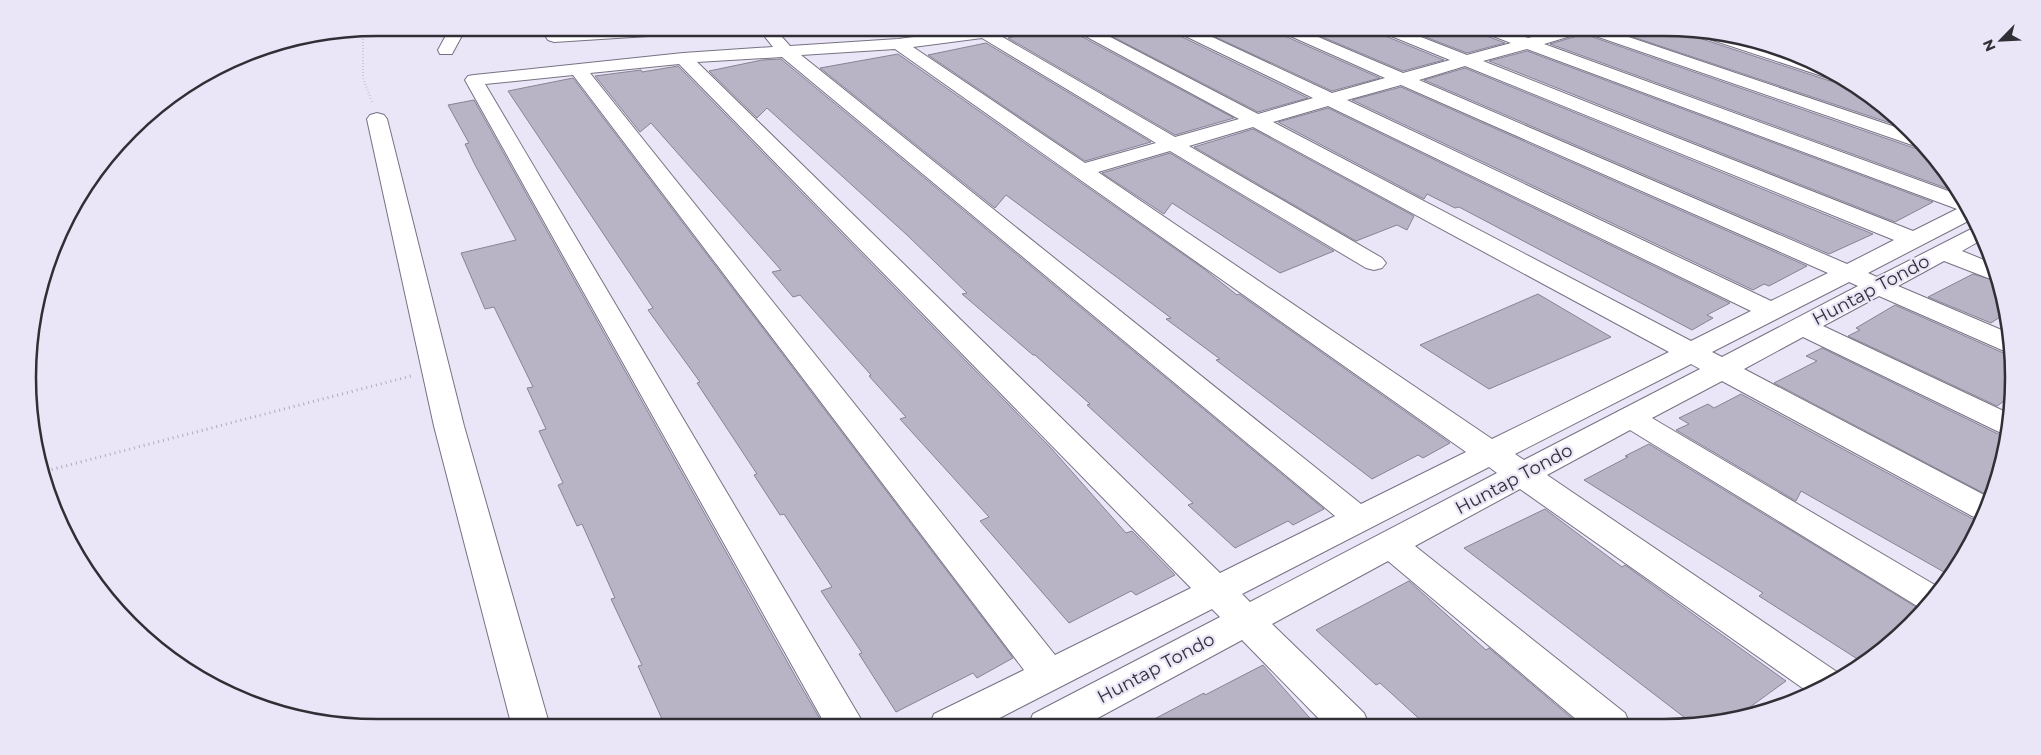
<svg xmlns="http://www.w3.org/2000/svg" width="2041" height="755" font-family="Montserrat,sans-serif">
  <rect width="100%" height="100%" fill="#ebe5f8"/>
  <path fill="#b8b3c5" stroke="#888394" d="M1007,28H1072L1075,33L1234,118L1175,135L1008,38L1021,35Z
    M1096,28H1171L1174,33L1308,98L1258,112Z
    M1196,28H1275L1278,33L1380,78L1332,91Z
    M1301,28H1375L1378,33L1444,60L1403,71Z
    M1402,28H1476L1479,33L1505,43L1467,53Z
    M1504,28H1560L1528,36Z
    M1606,28H1664L1697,32L1699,38L1830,81L1845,80L1877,100L1908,129Z
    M1584,34L1914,148H1928L1957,189L1954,191L1550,44Z
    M986,43L1151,142L1085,161L928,55Z
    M1527,51L1933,202L1895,222L1489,61Z
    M898,54L1204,269L1237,295L1239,294L1450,443L1423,458L1418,455L1372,479L1216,360L1220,359L1166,319L1171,318L1122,281L1006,195L995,208L820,68Z
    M781,59L1324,509L1293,525L1288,521L1235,548L1188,505L1193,503L1087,405L1090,404L1035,355H1033L962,294L967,293L907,235L767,108L757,118L709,71L762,60Z
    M678,66L1051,448L1126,533L1132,531L1175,575L1136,595L1131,591L1069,623L980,521L989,517L900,419L906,417L869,376L871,375L800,295L793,297L772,272L781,270L651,123L640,132L595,76L641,70L642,72Z
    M1465,68L1873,234L1829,254L1424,80Z
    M573,78L1013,658L977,678L973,673L896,712L859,654L862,653L821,591L832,587L784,514L780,515L754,475L757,474L697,383L700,382L648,310L653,308L508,91Z
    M1401,87L1807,266L1769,286L1764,284L1753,290L1352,100Z
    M474,100L798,681L824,726L662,727V719L638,666L642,665L611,599L615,598L582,524L577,526L558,485L563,483L539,431L546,429L527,388L533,387L494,307L485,309L461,253L516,240L475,165L465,144L469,143L448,105Z
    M1328,108L1730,303L1707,315L1713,318L1692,330L1459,207L1455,208L1427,194L1424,199L1278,122Z
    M1253,129L1414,216L1407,230L1397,225L1356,241L1194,147Z
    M1170,153L1332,250L1334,251L1280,273L1172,203L1164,214L1102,173Z
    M1973,274L1999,282L2006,313L1991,323L1928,297Z
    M1538,294L1611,337L1489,389L1420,345Z
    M1895,305L2001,352L2011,354L2013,395L1997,406L1848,336L1860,330L1856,328Z
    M1822,348L1998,434L2007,436L2002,468L1989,496L1774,383L1817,361L1806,356Z
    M1741,394L1971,518L1978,520L1955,572L1951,576L1801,491L1796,501L1676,430L1689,424L1679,418L1708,404L1714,408Z
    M1649,444L1921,610L1894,640L1862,662L1759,596L1763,593L1584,480L1628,457L1625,456Z
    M1545,509L1622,567L1625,565L1786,681L1739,715L1709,724H1693L1464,548Z
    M1409,581L1486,650L1489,648L1580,725H1426L1380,683L1376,685L1316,630Z
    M1263,665L1316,725L1141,726L1204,693L1205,695Z"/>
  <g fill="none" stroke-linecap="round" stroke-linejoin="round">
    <g stroke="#777283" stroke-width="2">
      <path id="minor" d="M450,28H466L452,54H440L438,50Z
        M548,28H564L563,32L627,28H703L701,31L695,33L554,42L548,40L546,37Z
        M758,28H774L790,46L898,39L969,30L968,28H987L1175,137L1239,119L1076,31L1074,28H1093L1258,114L1313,98L1175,31L1173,28H1193L1332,93L1385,78L1279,31L1277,28H1297L1403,73L1450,60L1379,31L1377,28H1398L1467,55L1511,43L1480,31L1478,28H1500L1528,38L1565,28H1602L1910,132L1927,147L1915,146L1584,32L1544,44L1962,196L1974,218L1868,273L1877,277L1977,226L1983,239L1962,251L1994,264L1998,280L1988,278L1944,261L1898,286L2011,334V352L2002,350L1879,296L1823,326L2010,414L2007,434L1999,432L1803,337L1744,369L1988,497L1979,518L1972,516L1722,381L1652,418L1940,588L1922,609L1630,430L1547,475L1840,674L1841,676L1818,692L1811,694L1520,489L1415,546L1625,713L1630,725H1583L1388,561L1272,624L1364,713L1369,725H1325L1242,640L1083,726H1028L1033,714L1220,617L1212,609L984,726H929L934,714L1024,670L573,75L485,84L865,726H826L465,80L468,76L474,75L683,53L773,47ZM982,38L1156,143L1085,163L913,47ZM895,49L1466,452L1361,504L801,55ZM1527,49L1957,209L1913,231L1483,61ZM782,57L1335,516L1220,573L697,62ZM679,64L1191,588L1055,655L590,73ZM1465,66L1894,240L1847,264L1419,80ZM1401,85L1828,273L1771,301L1347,100ZM1328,106L1751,311L1691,341L1273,122ZM1253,127L1669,352L1492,439L1098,172L1170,151L1366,268L1374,270L1382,268L1386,263L1382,258L1189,146ZM1849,282L1858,286L1722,357L1712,352ZM1691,364L1700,369L1524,460L1515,454ZM1489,467L1497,473L1250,602L1242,594Z
        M1699,32L1735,37L1814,62L1843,79H1831L1700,36Z
        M377,113L384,115L387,119L464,426L550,727H512L434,426L367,119L370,115Z"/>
    </g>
    <path stroke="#b0abba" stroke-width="2" stroke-dasharray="0.5 2.5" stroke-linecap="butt" d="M351,32L363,38V78L372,102"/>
    <path stroke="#b0abba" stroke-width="3" stroke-dasharray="1 4" stroke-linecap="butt" d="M42,472L411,376"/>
    <use href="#minor" fill="#fff" fill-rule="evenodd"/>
  </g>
  <g text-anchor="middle" stroke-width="4.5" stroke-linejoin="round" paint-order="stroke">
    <g font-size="18" fill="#312f36" stroke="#ebe5f8">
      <text transform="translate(1871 290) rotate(-28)" y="6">Huntap Tondo</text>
      <text transform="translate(1514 479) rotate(-28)" y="6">Huntap Tondo</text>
      <text transform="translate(1156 668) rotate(-28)" y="6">Huntap Tondo</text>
    </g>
  </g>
  <path d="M0 0H2041V755H0ZM377 36H1664A341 341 0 0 1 2005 377V378A341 341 0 0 1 1664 719H377A341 341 0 0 1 36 378V377A341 341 0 0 1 377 36Z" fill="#ebe5f8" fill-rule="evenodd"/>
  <path fill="none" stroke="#312f36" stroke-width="2.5" d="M377 36H1664A341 341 0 0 1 2005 377V378A341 341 0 0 1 1664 719H377A341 341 0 0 1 36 378V377A341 341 0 0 1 377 36Z"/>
  <g transform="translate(2001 40) rotate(246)" stroke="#ebe5f8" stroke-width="4" paint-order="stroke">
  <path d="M0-4L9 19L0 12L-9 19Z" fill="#312f36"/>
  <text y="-8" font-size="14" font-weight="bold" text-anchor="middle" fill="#312f36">N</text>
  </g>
</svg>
